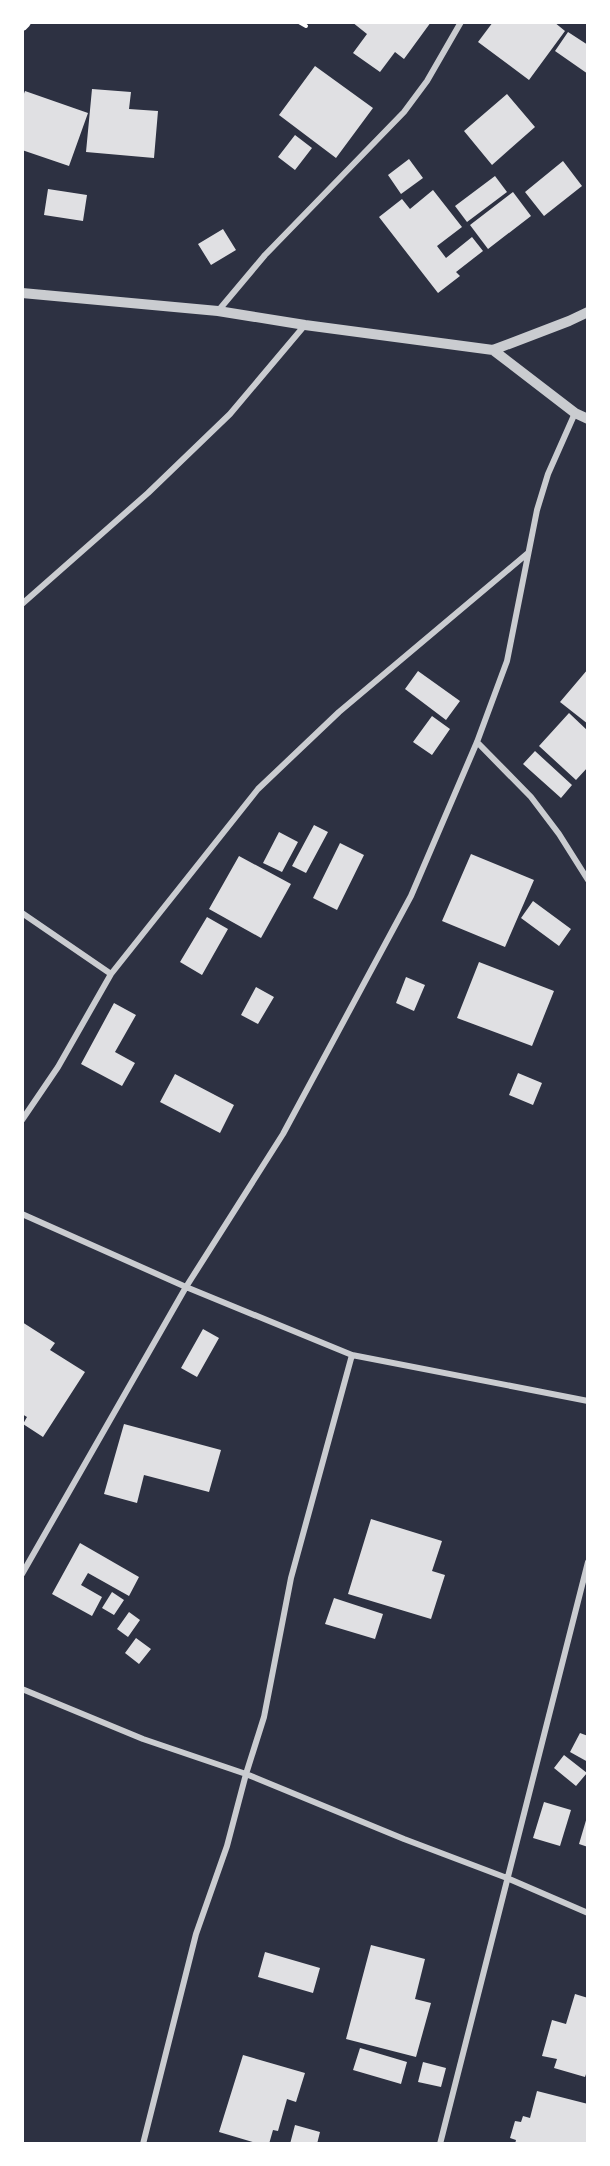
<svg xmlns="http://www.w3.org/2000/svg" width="610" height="2166" font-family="'Alegreya Sans',sans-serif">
  <rect width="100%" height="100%" fill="#2d3142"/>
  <path fill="#e0e0e3" d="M352,22H431L404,59L395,52L380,72L353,53L367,34Z
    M493,22H554L565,31L529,80L478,42Z
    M568,32L588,45V74L555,51Z
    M315,66L373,108L336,158L279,115Z
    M92,89L131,92L129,109L158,111L154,158L86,152Z
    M25,91L88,113L69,166L22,150V99Z
    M507,94L535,127L492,165L464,131Z
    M295,135L312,148L295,170L278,157Z
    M409,159L423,178L401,194L388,175Z
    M563,161L582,186L544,216L525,192Z
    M495,176L507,192L467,222L455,206Z
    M48,189L87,195L83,221L44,215Z
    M433,190L462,227L437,246L446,258L472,237L483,251L456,272L460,276L438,293L379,217L402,199L410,209Z
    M513,192L531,216L488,249L470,225Z
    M223,229L236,250L211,265L198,244Z
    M588,669V724L560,702Z
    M418,671L460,701L446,720L405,689Z
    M569,713L588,731V767L576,780L539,746Z
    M432,716L450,729L432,755L413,742Z
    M535,751L572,785L561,798L523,764Z
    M314,825L328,832L306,873L292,866Z
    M279,832L298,842L282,872L263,863Z
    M340,843L364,855L337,910L313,898Z
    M471,854L534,880L505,947L442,921Z
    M239,856L291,884L261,938L209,909Z
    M533,901L571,929L559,946L521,918Z
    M207,917L228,929L202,975L180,962Z
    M479,962L554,991L532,1046L457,1018Z
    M406,977L425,985L414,1011L396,1003Z
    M256,987L274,997L258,1024L241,1015Z
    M114,1003L136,1015L115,1052L135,1063L122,1086L81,1064Z
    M518,1073L542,1083L533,1105L509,1095Z
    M175,1074L234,1105L220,1133L160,1102Z
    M22,1322L55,1343L50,1350L85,1372L43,1437L23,1424L27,1417L22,1414Z
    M203,1329L219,1338L197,1377L181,1368Z
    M124,1424L221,1450L209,1492L144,1475L137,1503L104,1494Z
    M371,1519L442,1541L432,1571L445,1575L431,1619L348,1594Z
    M80,1543L139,1577L129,1596L88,1573L81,1585L102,1597L92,1616L52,1594Z
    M112,1592L124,1600L114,1615L102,1608Z
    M334,1598L383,1614L375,1639L325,1624Z
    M129,1612L140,1620L128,1637L117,1629Z
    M136,1638L151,1649L139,1664L125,1653Z
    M580,1733L588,1736V1762L570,1752Z
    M564,1755L587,1773L576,1786L554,1768Z
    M544,1802L571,1810L560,1846L533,1838Z
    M587,1817H588V1847L579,1844Z
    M371,1945L425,1959L415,1999L431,2003L416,2057L346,2039Z
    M265,1952L320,1968L313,1993L258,1977Z
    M575,1994L588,1998V2068L585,2077L554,2068L557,2059L542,2056L552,2020L566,2024Z
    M360,2048L407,2062L401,2084L353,2070Z
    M243,2055L305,2073L296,2102L287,2099L278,2131L273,2130L269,2144H259L219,2132Z
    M423,2062L446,2068L441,2087L418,2082Z
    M537,2091L588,2104L587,2144H515L516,2140L510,2138L515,2121L521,2122L523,2116L530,2118Z
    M295,2125L320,2132L317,2144H290Z"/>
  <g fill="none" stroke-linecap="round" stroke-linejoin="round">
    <path stroke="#fff" stroke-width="4" d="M299,22L306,26"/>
    <path stroke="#caccd0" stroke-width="6" d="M218,311L265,255L404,112L427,81L461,22
      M22,604L148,493L230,414L305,325
      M477,742L531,797L559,834L588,880
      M22,913L111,974
      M22,1120L58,1067L111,974L258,789L339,712L528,553
      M22,1214L186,1287L352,1355L588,1401
      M22,1574L186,1287L283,1134L411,896L477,742L507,661L537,510L548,474L575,413
      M22,1689L143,1739L246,1774L404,1839L507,1878L588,1913
      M143,2144L196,1934L227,1846L246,1774L264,1717L291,1578L352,1355
      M440,2144L588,1562"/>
    <path stroke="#caccd0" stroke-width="10" d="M22,293L218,311L305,325L493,350L569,321L588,312
      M493,350L575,413L588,419"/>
    <path stroke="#fff" stroke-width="12" d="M22,25L25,22"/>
  </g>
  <rect width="610" height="2166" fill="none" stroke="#ffffff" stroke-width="48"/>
</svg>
